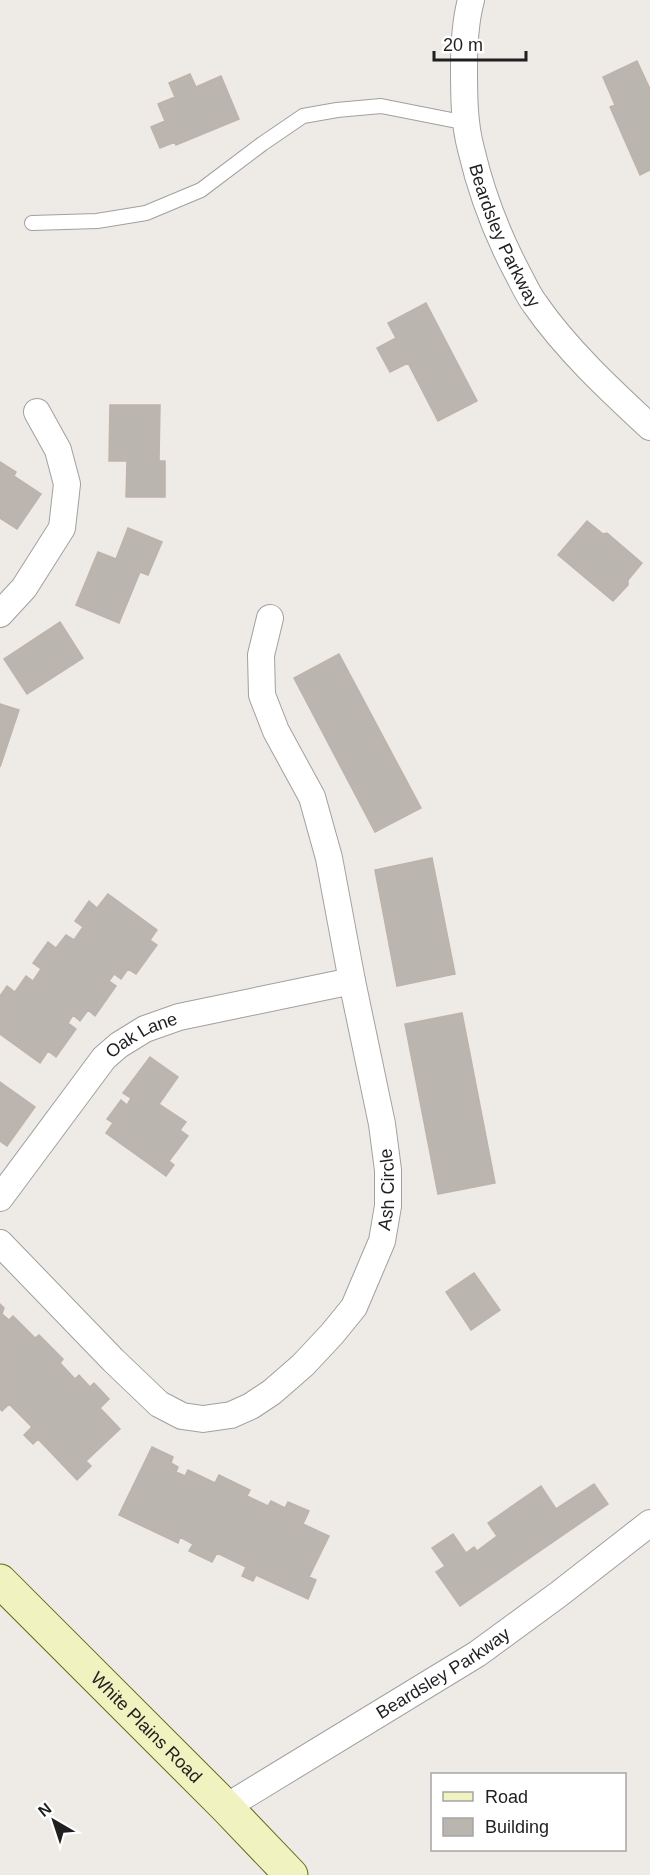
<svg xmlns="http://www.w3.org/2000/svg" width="650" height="1875" font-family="Arial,sans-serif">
  <rect width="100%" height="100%" fill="#eeebe6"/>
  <path fill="#bbb5af" stroke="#beb3aa" stroke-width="1.5" d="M637,61L650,89V170L640,175L610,107L615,105L603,77Z
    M190,74L196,87L221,76L239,119L176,145L175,142L160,148L151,127L165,121L158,104L175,97L169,83Z
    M426,303L477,401L438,421L408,363L390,372L377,348L396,338L388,323Z
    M110,405H160L159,461H165V497H126L127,461H109Z
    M0,462L16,472L14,476L41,494L17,529L0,518Z
    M587,521L603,534L607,533L642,563L628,580V585L613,601L558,555Z
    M128,528L162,542L148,575L140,572L119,623L76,605L98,552L116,559Z
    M60,622L83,658L27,694L4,659Z
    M339,654L421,808L375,832L294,678Z
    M0,704L19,710L0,767Z
    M432,858L455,974L397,986L375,870Z
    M108,894L157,930L150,940L157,945L136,974L128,969L121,979L114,974L109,981L116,986L95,1016L88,1010L80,1021L73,1015L68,1023L76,1029L56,1057L48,1051L40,1063L0,1034V996L7,986L15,992L26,976L33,981L41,969L33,963L48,942L56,948L66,935L74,940L83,927L75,921L89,901L97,908Z
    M462,1013L495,1183L438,1194L405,1024Z
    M150,1057L178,1077L159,1104L186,1122L180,1130L188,1136L169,1161L174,1165L166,1176L106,1133L113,1123L107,1119L121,1100L127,1105L131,1098L123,1093Z
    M0,1082L35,1107L7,1146L0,1141Z
    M474,1273L500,1310L471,1330L446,1292Z
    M0,1304L4,1308L2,1314L9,1320L13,1316L35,1338L39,1335L63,1359L60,1363L75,1379L79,1375L90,1387L94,1383L109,1399L100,1408L120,1429L86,1461L91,1466L77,1480L38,1439L33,1444L24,1435L32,1427L9,1404L2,1411L0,1409Z
    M152,1447L173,1457L171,1463L178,1467L176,1472L185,1476L188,1470L215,1483L219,1475L250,1490L247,1496L268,1506L271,1501L285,1508L288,1502L309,1511L303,1524L329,1536L309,1577L316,1580L308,1599L256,1575L253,1581L242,1576L246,1567L217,1553L212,1562L189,1551L193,1544L180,1537L178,1543L119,1515Z
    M594,1484L608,1504L460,1606L436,1572L445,1566L432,1548L453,1534L466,1553L474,1547L477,1551L497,1536L488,1523L541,1486L556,1509Z"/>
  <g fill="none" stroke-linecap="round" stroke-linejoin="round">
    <g stroke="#a0a0a0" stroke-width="16">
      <path id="lane" d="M32,223L97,221L146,213L201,190L262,144L303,116L337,110L381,106L467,123"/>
    </g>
    <g stroke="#a0a0a0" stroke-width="28">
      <g id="street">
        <path id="s1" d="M471,0C465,22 464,45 464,68C464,95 464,123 471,149C481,192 497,234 517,272C523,283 528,295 535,304C566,349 610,390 650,427"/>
        <path d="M0,614L24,588L62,528L67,484L58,450L37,412"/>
        <path id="s2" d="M0,1198L104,1058L119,1045L145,1029L179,1017L352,981"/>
        <path id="s3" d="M0,1243L113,1360L159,1404L182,1416L203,1419L231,1415L251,1406L272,1392L303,1365L332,1334L354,1307L382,1241L388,1206V1170L382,1124L352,981L329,858L312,797L276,731L262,695L261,655L270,618"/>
        <path id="s4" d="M226,1807L477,1654L559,1594L650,1523"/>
      </g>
    </g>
    <g stroke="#616a12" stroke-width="35">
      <g id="secondary">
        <path id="s5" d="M0,1581L226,1807L291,1875"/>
      </g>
    </g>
    <use href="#lane" stroke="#fff" stroke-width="14"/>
    <use href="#street" stroke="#fff" stroke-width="26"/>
    <use href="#secondary" stroke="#f0f2c0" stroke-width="33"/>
  </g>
  <g text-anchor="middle" stroke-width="4.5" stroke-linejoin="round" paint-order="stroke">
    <g font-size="18" fill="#1f1f1f" stroke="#fff">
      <text dy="6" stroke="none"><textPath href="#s1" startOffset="243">Beardsley Parkway</textPath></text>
      <text dy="6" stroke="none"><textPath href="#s2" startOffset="219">Oak Lane</textPath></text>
      <text dy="6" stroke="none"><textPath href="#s3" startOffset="591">Ash Circle</textPath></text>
      <text dy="6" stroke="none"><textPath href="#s4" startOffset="255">Beardsley Parkway</textPath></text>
      <text dy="6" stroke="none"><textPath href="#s5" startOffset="207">White Plains Road</textPath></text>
    </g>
  </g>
  <rect x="431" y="1773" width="195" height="78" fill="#ffffff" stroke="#a5a5a5" stroke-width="1.5"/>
  <rect x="443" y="1792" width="30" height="9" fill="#f0f2c0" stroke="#a5a5a5" stroke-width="1.5"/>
  <text x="485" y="1803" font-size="18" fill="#1f1f1f">Road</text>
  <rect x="443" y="1818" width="30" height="18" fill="#bbb5af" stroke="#a5a5a5" stroke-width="1.5"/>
  <text x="485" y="1833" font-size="18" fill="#1f1f1f">Building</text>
  <g transform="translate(54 1821) rotate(321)" stroke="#ffffff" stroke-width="4.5" paint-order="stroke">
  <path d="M0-4.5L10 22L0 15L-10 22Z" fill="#1f1f1f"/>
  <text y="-9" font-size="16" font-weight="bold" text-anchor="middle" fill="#1f1f1f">N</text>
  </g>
  <path d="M434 51v9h92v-9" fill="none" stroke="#1f1f1f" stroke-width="3"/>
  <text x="443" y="51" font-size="18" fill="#1f1f1f" stroke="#ffffff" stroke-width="4.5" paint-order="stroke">20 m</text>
</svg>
